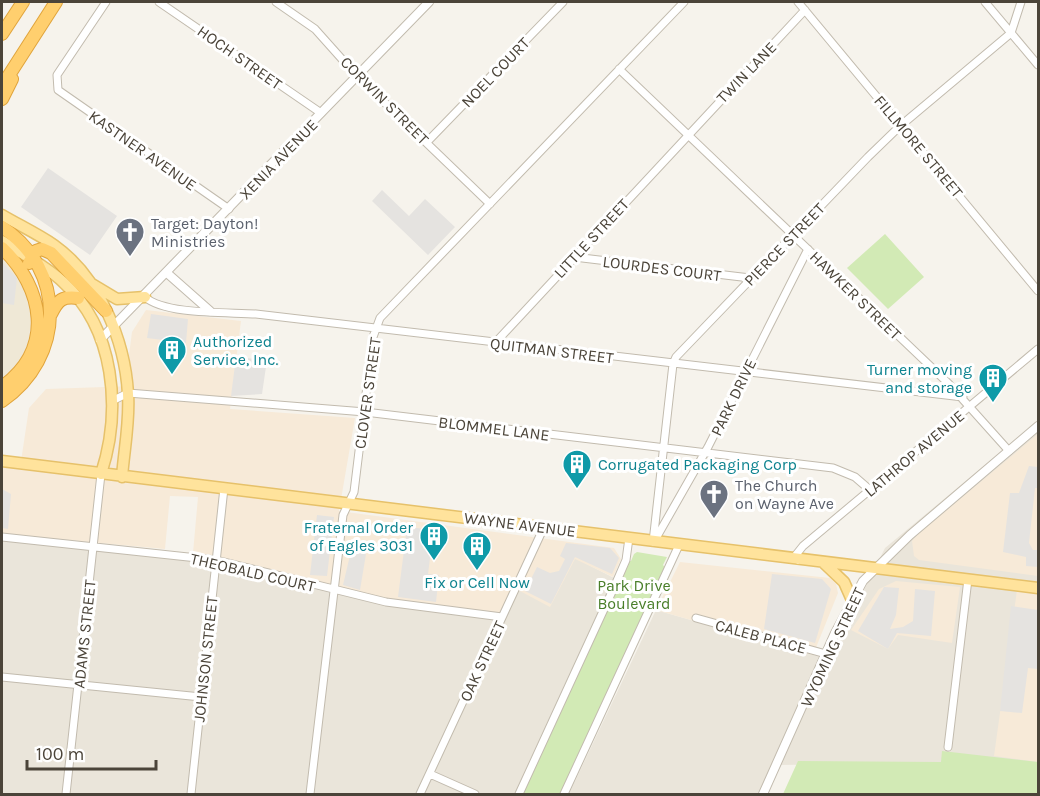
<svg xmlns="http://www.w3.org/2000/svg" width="1040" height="796" font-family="Karla,sans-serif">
  <rect width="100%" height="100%" fill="#f6f3ec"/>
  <path fill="#eae5da" d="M1038,421V762L777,765L885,548Z
    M2,535L218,558L396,601L501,613L417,794H2Z
    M575,558L616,579L517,794H422L518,590Z
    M656,610L820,657L758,794H569Z"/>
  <path fill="#f7ead8" d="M146,310L241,321L230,409L355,418L339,511L614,548L621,559L613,577L575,559L550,607L518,590L501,613L396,601L193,553L198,497L170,496L165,549L2,534V466L20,468L29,408L46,389L134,386L129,355L132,332Z
    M1038,434V576L919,560L914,556L912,541L918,534Z
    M680,562L830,578L836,584L838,593L813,655L656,610Z
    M896,581L960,587L952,643L898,635L888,649L851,630L879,589Z
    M1017,590L1038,592V762L994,756Z"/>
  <path fill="#efe8d6" d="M2,252L16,267L32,304L29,343L14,371L2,379Z"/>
  <path fill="#d2eab5" d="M885,234L924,277L888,309L847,268Z
    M637,552L667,557L663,565L667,570L564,794H519L626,560L631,561L634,554Z
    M942,751L1038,762V794H783L798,761L941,762Z"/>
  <path fill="#e5e3e0" d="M48,168L117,216L90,255L21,207Z
    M382,190L409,216L425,199L455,227L428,255L372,201Z
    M2,262L17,278L14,305L2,303Z
    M151,314L188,319L186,343L147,338Z
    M236,357L267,360L262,394L231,396Z
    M1029,466L1038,467V488H1035L1029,543L1033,550H1038V567L1026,566V557L1003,552L1010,493H1019Z
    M2,489L11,494L8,529L2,528Z
    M317,515L334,517L327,576L310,575Z
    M407,527L426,529L423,549L431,550L428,574L439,575L436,602L398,597Z
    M566,543L610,548L619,558L612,574L575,557L551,604L525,591L537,567L550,573L559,571L565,559L560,556Z
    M351,551L366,554L360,590L343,585Z
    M772,574L822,579L831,589L815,643L764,629Z
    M884,587L899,588L896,615L890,629L903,627L913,621L915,589L935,591L931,636L897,633L888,649L858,631Z
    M1011,606L1038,610V669L1028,668L1022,713L1000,711Z"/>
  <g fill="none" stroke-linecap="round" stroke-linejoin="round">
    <g stroke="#c2bbae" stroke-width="9">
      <path id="minor" d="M106,2L57,75L58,90L229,209
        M159,2L321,113
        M276,2L315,29L357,76L490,204
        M798,2L1038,291
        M985,2L1038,65
        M619,69L949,384L1009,451
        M427,142L563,2
        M574,257L750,278
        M145,297C165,315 228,312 256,314L963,397
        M495,343L805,10
        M112,401L128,393L365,412L833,468L855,477L870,490
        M2,537L216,560L386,602L502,617
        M655,540L708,447L808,249
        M653,542L673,364L676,357L868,157L899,127L1011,33L1021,2
        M798,560L795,556L803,546L1038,349
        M696,618L826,654
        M2,677L201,697
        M948,747L968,579
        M430,774L475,794
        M66,794L101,474
        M191,794L224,488
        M310,794L343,515L354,492L373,337L380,318L684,2
        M420,794L544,527
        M519,794L616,583L626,560L629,538
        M564,794L679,545"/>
    </g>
    <g stroke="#c2bbae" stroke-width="10">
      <path id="tertiary" d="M167,273L210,311
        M100,340L429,2
        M763,794L835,633L863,581L910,535L1038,426"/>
    </g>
    <g stroke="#e6c16a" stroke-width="13">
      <path id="primary" d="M2,215C19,225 38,234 54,245C99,277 125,340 128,394C130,421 124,450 122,477
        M2,241C22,254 45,265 63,282C115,329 122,410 101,474
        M92,284L117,299L145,297
        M2,461L1038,588
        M824,563L844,582L852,600"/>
    </g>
    <g stroke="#e0a43c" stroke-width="14">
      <path id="motorway" d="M2,34L23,2
        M2,86L56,2
        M2,99L12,79
        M2,227C67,270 65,358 2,401
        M2,248C44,288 55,349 2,387
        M29,263L36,251L42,249L51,253L106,311
        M51,314C58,300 62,296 78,298"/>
    </g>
    <use href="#minor" stroke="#fff" stroke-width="7"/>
    <use href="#tertiary" stroke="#fff" stroke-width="8"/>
    <use href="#primary" stroke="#ffe39c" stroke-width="10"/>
    <use href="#motorway" stroke="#ffcf6e" stroke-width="12"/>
  </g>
  <defs>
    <g id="church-pin" transform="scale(1.5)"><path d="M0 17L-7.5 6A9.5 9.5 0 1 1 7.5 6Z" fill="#6b7280" stroke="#fff"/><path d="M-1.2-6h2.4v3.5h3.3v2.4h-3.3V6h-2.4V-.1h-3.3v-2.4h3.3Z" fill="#fff"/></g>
    <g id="building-pin" transform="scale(1.5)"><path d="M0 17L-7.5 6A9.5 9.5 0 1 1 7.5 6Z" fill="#0f9aa8" stroke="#fff"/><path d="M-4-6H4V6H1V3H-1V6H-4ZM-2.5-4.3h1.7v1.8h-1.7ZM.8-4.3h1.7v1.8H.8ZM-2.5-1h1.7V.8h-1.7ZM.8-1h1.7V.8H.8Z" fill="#fff"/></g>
  </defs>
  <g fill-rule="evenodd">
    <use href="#church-pin" x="130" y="232"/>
    <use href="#building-pin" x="172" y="350"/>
    <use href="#building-pin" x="993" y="378"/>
    <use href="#building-pin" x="577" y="464"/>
    <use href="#church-pin" x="714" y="494"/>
    <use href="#building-pin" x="434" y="536"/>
    <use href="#building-pin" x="477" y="546"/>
  </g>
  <g text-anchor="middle" stroke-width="6" stroke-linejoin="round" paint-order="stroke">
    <g font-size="16" fill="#4b4439" stroke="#fff">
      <text transform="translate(240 57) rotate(35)" y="6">HOCH STREET</text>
      <text transform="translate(495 72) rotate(-46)" y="6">NOEL COURT</text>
      <text transform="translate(746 72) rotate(-46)" y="6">TWIN LANE</text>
      <text transform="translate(385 100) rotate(45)" y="6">CORWIN STREET</text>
      <text transform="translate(919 146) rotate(50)" y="6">FILLMORE STREET</text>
      <text transform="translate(143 150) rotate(35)" y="6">KASTNER AVENUE</text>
      <text transform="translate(278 159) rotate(-46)" y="6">XENIA AVENUE</text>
      <text transform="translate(591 238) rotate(-47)" y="6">LITTLE STREET</text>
      <text transform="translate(784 244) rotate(-46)" y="6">PIERCE STREET</text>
      <text transform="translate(662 268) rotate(7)" y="6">LOURDES COURT</text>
      <text transform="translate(856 295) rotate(44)" y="6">HAWKER STREET</text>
      <text transform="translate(552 350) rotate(7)" y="6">QUITMAN STREET</text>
      <text transform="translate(367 393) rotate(-82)" y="6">CLOVER STREET</text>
      <text transform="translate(733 397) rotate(-64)" y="6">PARK DRIVE</text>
      <text transform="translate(494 428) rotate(7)" y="6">BLOMMEL LANE</text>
      <text transform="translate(914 453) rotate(-40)" y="6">LATHROP AVENUE</text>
      <text transform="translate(520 524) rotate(7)" y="6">WAYNE AVENUE</text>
      <text transform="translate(253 572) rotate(13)" y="6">THEOBALD COURT</text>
      <text transform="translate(84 634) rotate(-84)" y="6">ADAMS STREET</text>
      <text transform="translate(761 636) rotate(15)" y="6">CALEB PLACE</text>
      <text transform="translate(832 647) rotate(-65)" y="6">WYOMING STREET</text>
      <text transform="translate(205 659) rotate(-84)" y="6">JOHNSON STREET</text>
      <text transform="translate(482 661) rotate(-65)" y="6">OAK STREET</text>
    </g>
    <g font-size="16" fill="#5b616d" stroke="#fff" text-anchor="start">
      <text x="151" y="229">Target: Dayton!<tspan x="151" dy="18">Ministries</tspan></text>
      <text x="735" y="491">The Church<tspan x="735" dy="18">on Wayne Ave</tspan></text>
    </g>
    <g font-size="16" fill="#0d838f" stroke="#fff" text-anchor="start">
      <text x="193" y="347">Authorized<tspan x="193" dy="18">Service, Inc.</tspan></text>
      <text x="972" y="375" text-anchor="end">Turner moving<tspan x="972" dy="18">and storage</tspan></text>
      <text x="598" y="470">Corrugated Packaging Corp</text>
      <text x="413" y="533" text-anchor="end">Fraternal Order<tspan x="413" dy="18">of Eagles 3031</tspan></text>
      <text x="477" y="588" text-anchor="middle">Fix or Cell Now</text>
    </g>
    <g font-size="16" fill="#4a7f2a" stroke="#fff">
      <text x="634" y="591">Park Drive<tspan x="634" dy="18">Boulevard</tspan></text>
    </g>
  </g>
  <rect width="1040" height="796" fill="none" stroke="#4b4439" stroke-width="6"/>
  <path d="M27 760v9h129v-9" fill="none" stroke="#4b4439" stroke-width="3"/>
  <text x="36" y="760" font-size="18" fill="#4b4439" stroke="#ffffff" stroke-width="4.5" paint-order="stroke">100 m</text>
</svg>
